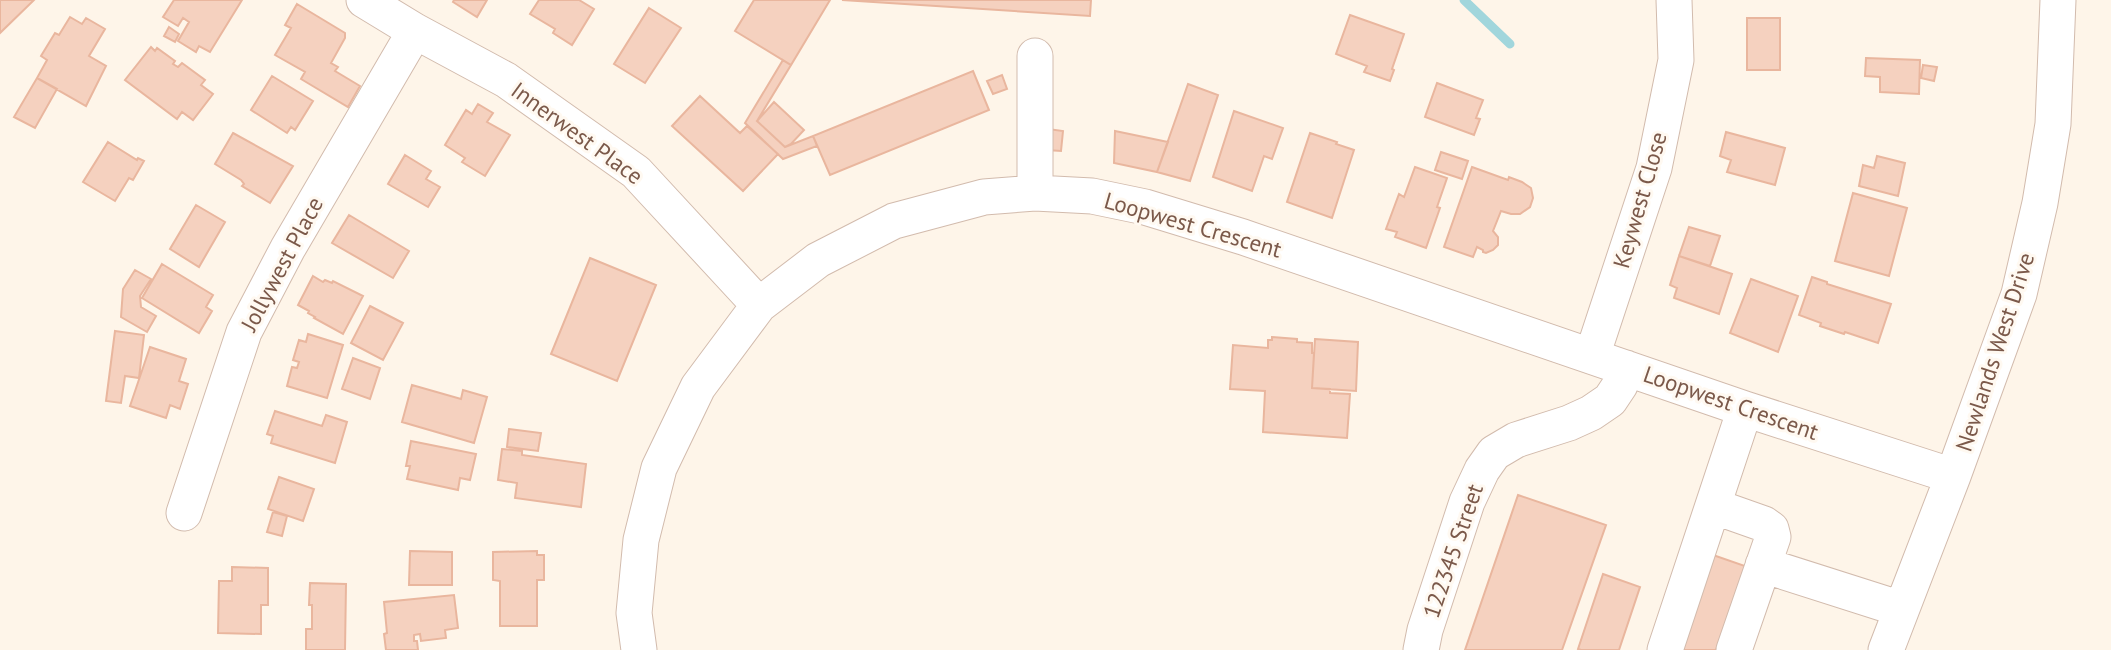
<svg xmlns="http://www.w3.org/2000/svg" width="2111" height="650" font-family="'PT Sans',sans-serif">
  <rect width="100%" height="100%" fill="#fef5e9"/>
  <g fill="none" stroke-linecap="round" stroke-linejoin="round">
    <path stroke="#a1d6dc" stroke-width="9" d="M1464,0L1510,44"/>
  </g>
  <path fill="#f5d1bf" stroke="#e9b69e" stroke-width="2" d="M0,0H34L0,33Z
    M174,0H242L210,52L199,46L196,52L178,41L189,22L183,18L178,26L163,17Z
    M454,0H487L477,17L453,2Z
    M539,0H579L594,9L572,45L553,33L555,29L530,14Z
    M754,0H830L791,65L735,31Z
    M842,0H1091L1090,16Z
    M297,4L345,33V38L331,63L338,67L335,71L360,86L348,107L301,79L305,72L275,55L291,28L285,25Z
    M649,8L681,28L645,83L614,64Z
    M1350,15L1404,34L1392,69L1394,70L1390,81L1364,72L1367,66L1336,54Z
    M70,17L82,24L86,18L105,29L89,56L106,66L86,106L37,78L47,60L41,56L55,33L59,35Z
    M1747,18H1780V70H1747Z
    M169,27L179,34L175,42L164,36Z
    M151,47L155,51L157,48L175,61L173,64L178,67L182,63L205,80L201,85L213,94L193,120L182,112L177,119L125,80Z
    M1866,58L1920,60L1919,94L1880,92V77L1865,76Z
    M783,60L791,65L757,121L785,147L813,136L817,146L783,159L745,123Z
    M1923,65L1937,67L1934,81L1921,78Z
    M973,71L989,110L830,175L813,136Z
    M1002,75L1007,89L993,94L987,81Z
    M272,76L313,101L295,130L291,127L287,133L251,110Z
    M37,78L57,89L35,128L14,117Z
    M1437,83L1483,100L1476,118L1480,119L1474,135L1425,117Z
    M1188,84L1218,95L1190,181L1157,172Z
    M700,96L740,133L747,126L778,154L743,191L672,126Z
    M774,102L804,130L791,144L785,147L757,121Z
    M478,104L493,113L487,122L510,135L485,176L462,162L465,158L445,145L466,110L472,114Z
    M1234,111L1283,128L1272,159L1264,156L1252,191L1213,177Z
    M1048,129L1063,131L1061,151L1047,150Z
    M1115,131L1168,142L1157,172L1114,163Z
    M1726,132L1785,148L1775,185L1727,172L1731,160L1720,156Z
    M233,133L293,166L270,203L242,186L244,184L241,180L215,164Z
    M1310,133L1337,142L1336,144L1354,150L1332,218L1287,202Z
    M108,142L137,160L138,158L144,161L133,180L129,178L115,201L83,182Z
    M1441,152L1468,161L1462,179L1435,170Z
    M405,155L431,171L426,179L440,187L428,207L388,184Z
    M1877,156L1905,163L1898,196L1859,186L1863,165L1874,168Z
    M1415,167L1447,178L1437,207L1440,208L1426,248L1395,237L1397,232L1386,229L1399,194L1404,197Z
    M1472,167L1508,180L1509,177L1522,182L1531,188L1533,198L1530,207L1520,214H1511L1501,211L1493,231L1498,237V245L1493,250L1486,253L1483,252V250L1477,247L1473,257L1444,247Z
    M1853,193L1907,208L1889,276L1835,261Z
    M196,205L225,222L199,267L170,249Z
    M349,215L409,251L393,278L332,243Z
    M1689,227L1720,236L1710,266L1679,256Z
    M1679,256L1732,274L1719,314L1674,298L1677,288L1670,285Z
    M590,258L656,285L617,381L551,354Z
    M162,264L213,295L206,307L212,311L199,333L142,298Z
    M135,270L151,279L140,296L141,307L156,316L147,332L121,317L123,289Z
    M313,276L323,282L325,280L332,283L333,281L363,296L343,334L314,318L315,317L308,313L309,311L298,305Z
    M1812,277L1827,282V284L1891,304L1878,343L1845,332L1844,334L1820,326L1821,323L1799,315Z
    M1751,279L1798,296L1778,352L1730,333Z
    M370,306L403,323L383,360L351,343Z
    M115,331L144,335L139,378L125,376L121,403L106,401Z
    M308,334L343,345L327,398L287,386L292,367L297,368L299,362L293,360L299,340L306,342Z
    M1272,337L1297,339V342L1312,343V353H1314L1312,388L1330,389V393L1350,394L1347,438L1263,432L1265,391L1230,389L1233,345L1268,348V340H1272Z
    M1315,339L1358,342L1356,391L1312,388Z
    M150,347L186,359L179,381L188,384L180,409L170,405L166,418L130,406Z
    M353,358L380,368L370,399L342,389Z
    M412,385L461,399L463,390L487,397L474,443L402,422Z
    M275,411L322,426L326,415L347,422L335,463L271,443L273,436L267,434Z
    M509,429L541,433L538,451L507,447Z
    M411,441L476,454L470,480L460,478L458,490L407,479L410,466H406Z
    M502,449L522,451V455L586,464L581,507L515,498L517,483L498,480Z
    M279,477L314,489L303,521L268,509Z
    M1518,495L1606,525L1562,650H1465Z
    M273,512L287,516L282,536L267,532Z
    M410,551L452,552V585H409Z
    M537,551V555H544V580H537V626H500V581L493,580V552Z
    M1713,555L1745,566L1716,650H1681Z
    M232,567L268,568V605H261V634L218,633L219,581H232Z
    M1603,574L1640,587L1619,650H1581L1578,649Z
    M310,583L346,584L345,650H306V629H312V605H309Z
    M454,595L458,628L445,630L446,638L421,641L420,634L414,635V641H417L418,650H386L384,634L387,633L384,602Z"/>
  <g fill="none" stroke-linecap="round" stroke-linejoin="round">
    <g stroke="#d2bbad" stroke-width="37">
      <path id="minor" d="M364,0L415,31L506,80L636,172L759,305
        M1035,193V56
        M1592,356L1654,168L1676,60L1674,0
        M1713,506L1764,524L1771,529L1773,537L1734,650
        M184,513L244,332L288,248L415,31
        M1763,565L1901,609
        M639,650L634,613L641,540L659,468L698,387L759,305L818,260L894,221L984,197L1035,193L1092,196L1145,207L1243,237L1745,409L1953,476
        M1421,650L1425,630L1467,502L1482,470L1494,453L1516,440L1569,423L1591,413L1610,400L1620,385L1626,368
        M1665,650L1745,409
        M1886,650L1953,476L2019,294L2040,203L2053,124L2058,0"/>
    </g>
    <use href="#minor" stroke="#fff" stroke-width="35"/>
  </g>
  <g text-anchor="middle" stroke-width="6" stroke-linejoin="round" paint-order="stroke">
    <g font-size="23" fill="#7b594a" stroke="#fff9f1">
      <text transform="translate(577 133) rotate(36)" y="8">Innerwest Place</text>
      <text transform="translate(1640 200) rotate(-74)" y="8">Keywest Close</text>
      <text transform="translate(1193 225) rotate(16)" y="8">Loopwest Crescent</text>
      <text transform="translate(282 264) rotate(-62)" y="8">Jollywest Place</text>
      <text transform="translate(1995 352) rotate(-72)" y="8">Newlands West Drive</text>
      <text transform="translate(1731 403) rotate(19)" y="8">Loopwest Crescent</text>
      <text transform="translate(1453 551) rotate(-71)" y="8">122345 Street</text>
    </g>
  </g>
</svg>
